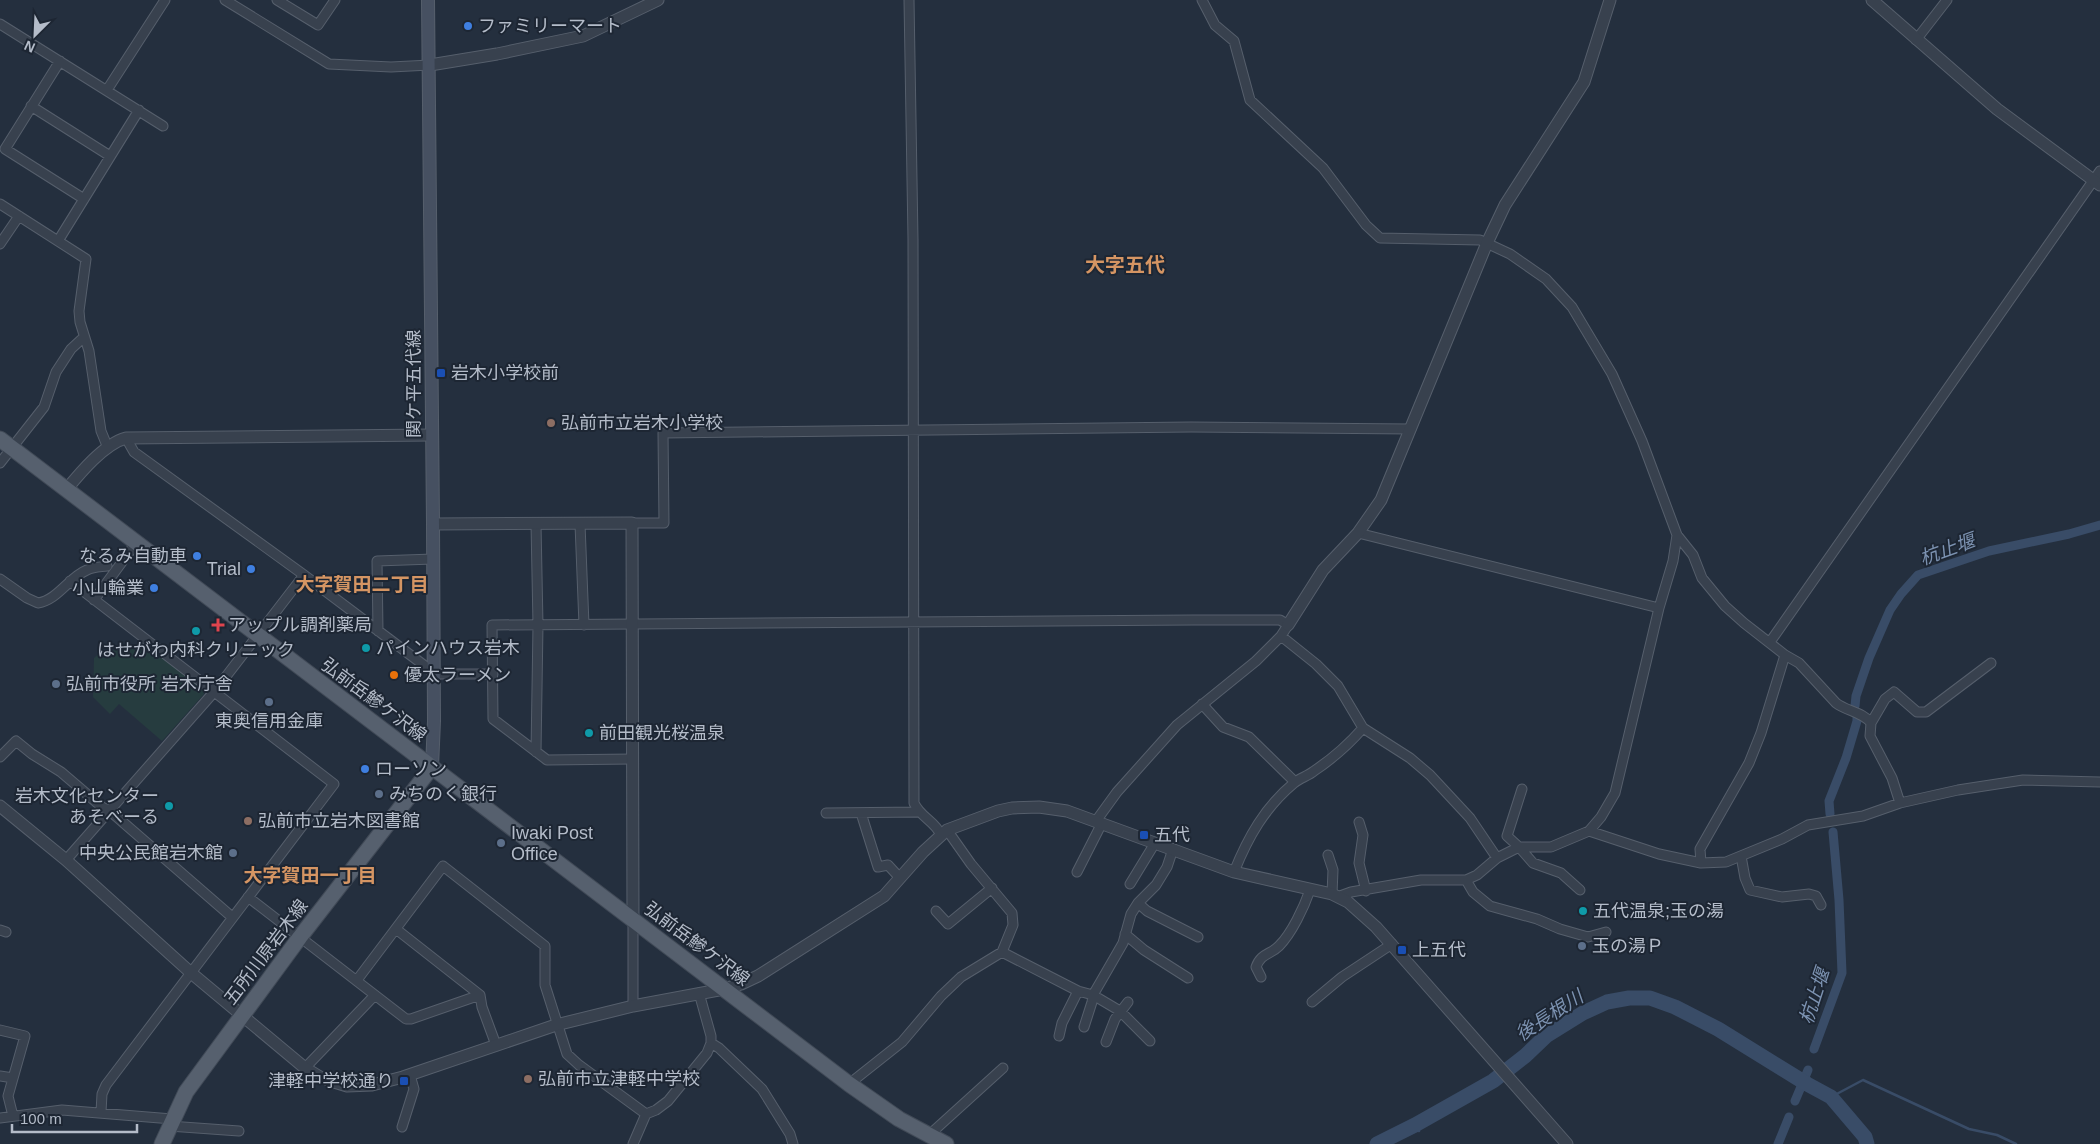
<svg xmlns="http://www.w3.org/2000/svg" width="2100" height="1144" font-family="Arial,'Noto Sans JP',sans-serif">
  <rect width="100%" height="100%" fill="#242f3e"/>
  <path fill="#263c3f" d="M142,642L203,689L204,694L162,741L119,704L110,714L93,697L94,658L102,651L134,649Z"/>
  <g fill="none" stroke-linecap="round" stroke-linejoin="round">
    <path stroke="#394c67" stroke-width="2.5" d="M1831,1097L1863,1080L1969,1129L1997,1135L2016,1144
      M1415,1125L1419,1131"/>
    <path stroke="#394c67" stroke-width="9" d="M1855,706L1856,696L1869,658L1890,610L1901,594L1918,575L1989,551L2069,534L2100,525
      M1830,814L1829,801L1846,758L1857,721V715
      M1814,1049L1842,973L1839,900L1833,832
      M1795,1101L1808,1070
      M1778,1144L1789,1117"/>
    <path stroke="#394c67" stroke-width="15" d="M1377,1144L1415,1125L1493,1081L1525,1056L1546,1036L1583,1013L1607,1002L1629,998H1650L1675,1007L1718,1029L1807,1084L1831,1097L1865,1137L1867,1144"/>
    <g stroke="#565f6c" stroke-width="11">
      <path id="minor" d="M225,0L329,64L391,67L430,65
        M277,0L318,25L335,0
        M909,0L913,239L914,803C920,817 935,821 941,835
        M1202,0L1215,25L1234,41L1250,100L1323,168L1366,225L1380,238L1480,240L1510,254L1546,279L1572,307L1612,374L1642,441L1677,535L1693,555L1702,578L1725,606L1744,623L1785,655L1799,663L1836,703C1846,711 1863,712 1871,723
        M0,24L163,126
        M1916,40L1947,0
        M60,61L5,149L84,199
        M107,90L165,0
        M31,106L110,156
        M0,204L86,259L79,311L80,322L89,351L101,431L108,448
        M58,241L139,110
        M0,244L19,216
        M126,438L134,452L304,575L433,672L440,674H493
        M0,463L44,407L56,372L71,349L84,337
        M632,523H664L663,433L1191,427L1411,429
        M536,524L538,625L536,752
        M580,524L584,625
        M1358,533L1659,608
        M0,579L27,598L38,603C58,600 69,577 87,570C93,567 100,567 107,566
        M70,581L334,784L106,1085L102,1094L101,1112
        M94,600L136,543
        M378,631L377,561L433,559
        M1281,636L1316,664L1338,686L1363,728L1410,758L1430,775L1470,818L1497,858
        M1770,642L2100,171
        M1202,704L1223,727L1249,737L1295,782
        M0,757L16,741L32,754L61,772L102,807L110,811L232,917
        M633,759L547,760L493,719L492,625L1193,620H1280L1288,625L1281,636L1256,661L1177,725L1117,792L1096,821
        M1522,789L1507,836L1519,847L1533,863L1561,873L1580,890
        M1900,803L1892,778L1870,736L1871,723L1885,699L1894,692L1917,712H1926L1991,663
        M826,813L918,812
        M861,813L878,867L888,865L900,878
        M1359,822L1363,835L1359,863L1366,891
        M1589,831L1659,854L1701,863L1726,862L1782,839L1808,825L1863,816L1900,803L1958,790L2023,780L2100,782
        M1328,855L1333,870L1332,894
        M1741,856L1745,878L1750,890L1782,897L1809,894L1816,896L1821,905
        M66,860L214,692L304,575
        M1701,863L1700,849L1749,763L1761,733L1785,655
        M1077,872L1102,823
        M1234,872C1248,837 1265,807 1294,783C1300,778 1308,776 1314,771C1332,759 1349,744 1363,728
        M1466,880L1473,892L1490,906L1537,919L1560,929L1588,937L1606,932
        M1130,884L1155,843
        M1340,896L1351,892L1421,880H1466L1477,875L1497,858L1519,847H1551L1589,831L1601,817L1615,793L1659,608L1673,561L1677,535
        M248,897L406,1019H411L480,995
        M1138,903L1147,911L1198,937
        M936,911L948,924L992,888
        M633,920V1006
        M396,929L480,995L482,1007L496,1045
        M0,930L6,932
        M1125,934L1144,950L1188,978
        M1002,952L1078,991L1093,995L1123,943L1131,914L1138,903L1156,885L1167,867L1173,849
        M1261,977L1256,967C1261,953 1270,955 1279,946C1292,933 1304,907 1310,890
        M357,980L443,866L545,946V985L567,1054L579,1065L646,1114
        M1312,1002L1342,977L1392,944
        M1084,1027L1092,1002L1093,995L1120,1011L1150,1041
        M0,1030L25,1036L8,1096L13,1116
        M1059,1036L1062,1023L1078,991
        M1106,1042L1115,1019L1128,1002
        M711,1043L719,1048L762,1089L790,1134L793,1144
        M305,1068L375,995
        M0,1076L13,1078
        M849,1084L902,1042L941,996L961,977L1002,952L1013,925L1012,913L971,864L947,830
        M0,1118L62,1110L172,1119
        M169,1126L239,1131
        M402,1127L414,1089L410,1075
        M928,1136L1003,1068
        M633,1144L646,1114L656,1110L668,1101L707,1053L711,1043V1036L699,993"/>
    </g>
    <g stroke="#565f6c" stroke-width="13">
      <path id="tertiary" d="M1872,0L1997,109L2100,185
        M430,65L497,54L583,36L658,0
        M66,490C80,473 104,444 126,438L432,435
        M433,524L632,523L633,920
        M1288,625L1323,570L1358,533L1381,500L1487,243L1505,205L1584,82L1610,0
        M0,806L66,860L190,972L305,1068L320,1077L334,1082L347,1086L372,1085L403,1077L556,1025L633,1006L724,989L741,984L758,976L884,896L923,852L947,830L998,811L1012,808L1039,807L1067,811L1234,872L1332,894L1348,902L1376,927L1567,1144"/>
    </g>
    <g stroke="#565f6c" stroke-width="14">
      <path id="secondary" d="M428,0L433,524L434,721L432,767"/>
    </g>
    <g stroke="#414a57" stroke-width="17">
      <path id="primary" d="M0,439L849,1084L899,1119L946,1144
        M162,1144L186,1092L300,937L432,767"/>
    </g>
    <use href="#minor" stroke="#38414e" stroke-width="9"/>
    <use href="#tertiary" stroke="#38414e" stroke-width="11"/>
    <use href="#secondary" stroke="#465061" stroke-width="12"/>
    <use href="#primary" stroke="#56606e" stroke-width="15"/>
  </g>
  <g fill="#3f7fe0" stroke="#1d2633" stroke-width="2">
    <circle cx="468" cy="26" r="5"/>
    <circle cx="197" cy="556" r="5"/>
    <circle cx="251" cy="569" r="5"/>
    <circle cx="154" cy="588" r="5"/>
    <circle cx="365" cy="769" r="5"/>
  </g>
  <g fill="#1a4fb4" stroke="#1d2633" stroke-width="2">
    <rect x="436" y="368" width="10" height="10" rx="2.5"/>
    <rect x="1139" y="830" width="10" height="10" rx="2.5"/>
    <rect x="1397" y="945" width="10" height="10" rx="2.5"/>
    <rect x="399" y="1076" width="10" height="10" rx="2.5"/>
  </g>
  <g fill="#8d6e63" stroke="#1d2633" stroke-width="2">
    <circle cx="551" cy="423" r="5"/>
    <circle cx="248" cy="821" r="5"/>
    <circle cx="528" cy="1079" r="5"/>
  </g>
  <path fill="#e0444e" stroke="#1d2633" stroke-width="2" d="M215.5 617.5h5v5h5v5h-5v5h-5v-5h-5v-5h5z"/>
  <g fill="#0f9aa8" stroke="#1d2633" stroke-width="2">
    <circle cx="196" cy="631" r="5"/>
    <circle cx="366" cy="648" r="5"/>
    <circle cx="589" cy="733" r="5"/>
    <circle cx="169" cy="806" r="5"/>
    <circle cx="1583" cy="911" r="5"/>
  </g>
  <circle fill="#e8710a" stroke="#1d2633" stroke-width="2" cx="394" cy="675" r="5"/>
  <g fill="#5c6f8a" stroke="#1d2633" stroke-width="2">
    <circle cx="56" cy="684" r="5"/>
    <circle cx="269" cy="702" r="5"/>
    <circle cx="379" cy="794" r="5"/>
    <circle cx="501" cy="843" r="5"/>
    <circle cx="233" cy="853" r="5"/>
    <circle cx="1582" cy="946" r="5"/>
  </g>
  <g text-anchor="middle" stroke-width="4" stroke-linejoin="round" paint-order="stroke">
    <g font-size="18" fill="#b4bcc9" stroke="#1d2633" text-anchor="start">
      <text x="478" y="32">ファミリーマート</text>
      <text x="451" y="379">岩木小学校前</text>
      <text x="561" y="429">弘前市立岩木小学校</text>
      <text x="187" y="562" text-anchor="end">なるみ自動車</text>
      <text x="241" y="575" text-anchor="end">Trial</text>
      <text x="144" y="594" text-anchor="end">小山輪業</text>
      <text x="228" y="631">アップル調剤薬局</text>
      <text x="376" y="654">パインハウス岩木</text>
      <text x="196" y="656" text-anchor="middle">はせがわ内科クリニック</text>
      <text x="404" y="681">優太ラーメン</text>
      <text x="66" y="690">弘前市役所 岩木庁舎</text>
      <text x="269" y="727" text-anchor="middle">東奥信用金庫</text>
      <text x="599" y="739">前田観光桜温泉</text>
      <text x="375" y="775">ローソン</text>
      <text x="389" y="800">みちのく銀行</text>
      <text x="159" y="802" text-anchor="end">岩木文化センター<tspan x="159" dy="21">あそべーる</tspan></text>
      <text x="258" y="827">弘前市立岩木図書館</text>
      <text x="511" y="839">Iwaki Post<tspan x="511" dy="21">Office</tspan></text>
      <text x="1154" y="841">五代</text>
      <text x="223" y="859" text-anchor="end">中央公民館岩木館</text>
      <text x="1593" y="917">五代温泉;玉の湯</text>
      <text x="1592" y="952">玉の湯Ｐ</text>
      <text x="1412" y="956">上五代</text>
      <text x="538" y="1085">弘前市立津軽中学校</text>
      <text x="394" y="1087" text-anchor="end">津軽中学校通り</text>
    </g>
    <g font-size="18" fill="#b4bcc9" stroke="#1d2633">
      <text transform="translate(414 384) rotate(-90)" y="6">関ケ平五代線</text>
      <text transform="translate(374 700) rotate(37)" y="6">弘前岳鰺ケ沢線</text>
      <text transform="translate(697 944) rotate(37)" y="6">弘前岳鰺ケ沢線</text>
      <text transform="translate(266 952) rotate(-53)" y="6">五所川原岩木線</text>
    </g>
    <g font-size="19" font-style="italic" fill="#7c92b1" stroke="#1d2633">
      <text transform="translate(1947 549) rotate(-20)" y="7">杭止堰</text>
      <text transform="translate(1814 996) rotate(-72)" y="7">杭止堰</text>
      <text transform="translate(1549 1015) rotate(-33)" y="7">後長根川</text>
    </g>
    <g font-size="19" font-weight="bold" fill="#d59563" stroke="#1d2633">
      <text x="362" y="591">大字賀田二丁目</text>
      <text x="310" y="882">大字賀田一丁目</text>
    </g>
    <g font-size="20" font-weight="bold" fill="#d59563" stroke="#1d2633">
      <text x="1125" y="272">大字五代</text>
    </g>
  </g>
  <g transform="translate(35 35) rotate(204)" stroke="#1d2633" stroke-width="4" paint-order="stroke">
  <path d="M0-4L9 19L0 12L-9 19Z" fill="#b4bcc9"/>
  <text y="-8" font-size="14" font-weight="bold" text-anchor="middle" fill="#b4bcc9">N</text>
  </g>
  <path d="M12 1124v8h125v-8" fill="none" stroke="#b4bcc9" stroke-width="2.5"/>
  <text x="20" y="1124" font-size="15" fill="#b4bcc9" stroke="#1d2633" stroke-width="4" paint-order="stroke">100 m</text>
</svg>
